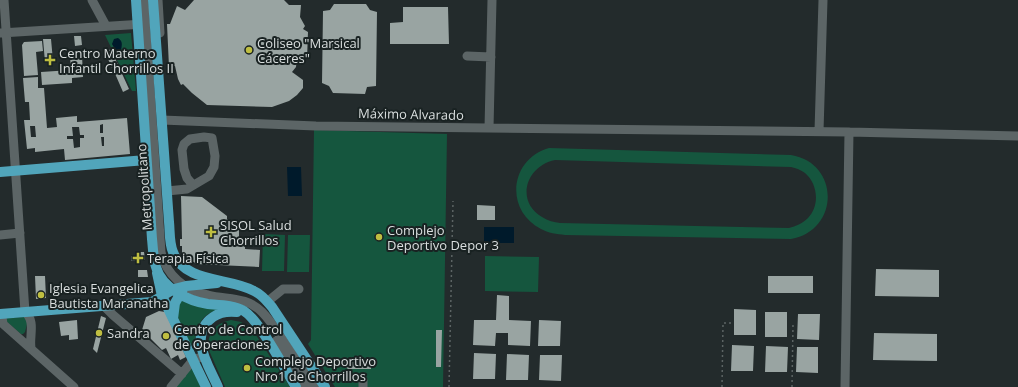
<svg xmlns="http://www.w3.org/2000/svg" width="1018" height="387" font-family="'Open Sans',sans-serif">
  <rect width="100%" height="100%" fill="#232b2c"/>
  <path fill="#15563e" fill-rule="evenodd" d="M131,33L136,91H132L105,35Z
    M314,130L447,134L443,387H335L308,344L311,340Z
    M549,148L791,155C840,163 840,230 791,239L565,235C557,234 548,233 541,229C504,210 510,159 549,148ZM555,160L791,167C796,168 801,170 805,173C818,184 820,206 808,218C802,224 796,226 789,228L560,223C554,222 548,221 542,217C515,201 526,166 555,160Z
    M263,234L285,235L284,271H262Z
    M288,235H310L309,272H287Z
    M485,256L539,257L538,292L485,291Z
    M180,299L221,309C197,314 196,331 194,352L176,313Z
    M26,317L28,320L25,332L23,334H21L6,321L7,318Z
    M231,320L241,322L252,329L290,387H225L208,348C208,333 215,323 231,320Z
    M192,367L201,387H176Z"/>
  <path fill="#001a2b" d="M118,38C123,41 122,45 121,50L119,51H116L112,44L114,39Z
    M287,167H301L302,196H288Z
    M484,227H514V243H484Z"/>
  <path fill="#99a4a2" fill-rule="evenodd" d="M194,0H284L289,5H301L300,17L305,26L303,29L308,32L307,59L297,58L296,67L292,72L303,80V88L297,95L289,101L272,107L207,105L192,93L183,84L181,85L178,79L175,66L169,67L167,24H170L177,6L185,10Z
    M334,4H366L370,10L377,12L376,86L367,87L365,94L333,93L329,86L322,83L323,11L330,10Z
    M403,7H448L449,44H390V23L403,22Z
    M74,36H81L82,45L75,46Z
    M43,39H51L53,61L45,62Z
    M42,41L43,51L36,52L38,75L24,76L22,45L24,42Z
    M111,49L118,65L112,68L105,52Z
    M82,55L83,77L72,78V83L42,85L41,72L71,70L70,56Z
    M119,67L129,89L123,92L113,69Z
    M38,77V88H44L47,128L57,127L56,118L77,116V122L127,118L130,154L65,160L64,149L35,152V148L27,149L24,120H30L29,102H25L23,78ZM103,124V133H100V125ZM30,126H35L36,137H31ZM72,127H79L80,135H84V138H80V147L74,148L73,139H67V136H73ZM101,137H104V146H102Z
    M181,196L202,197L227,216V219L229,220V226H239V239H245V249L260,250L259,267L196,264L194,262L188,261L182,252V246H180V239H182Z
    M477,205L495,206V220H477Z
    M139,252H144L145,260L131,261V256H139Z
    M876,269L939,270V297L875,296Z
    M138,270H147L148,277H138Z
    M35,276H45L46,298L36,299Z
    M768,276H813V293H768Z
    M497,295L509,296V320L531,321L530,346L508,345V333H496L495,346L473,345L474,320H496Z
    M734,309L756,310V335H734Z
    M159,311L165,312L186,357L180,360L178,355L171,359L166,348L162,350L142,330L146,317Z
    M765,312H787V337H765Z
    M798,314H820L819,340L797,339Z
    M101,316L106,318L97,353L93,349Z
    M77,320L78,339L69,340V335L61,336L59,322Z
    M539,320L561,321L560,346H538Z
    M436,330H442L441,367H436Z
    M874,333L937,334V361L873,360Z
    M732,345L754,346L753,371H731Z
    M766,346L788,347L787,372H765Z
    M797,347H818V373L796,372Z
    M474,353L496,354L495,379H473Z
    M507,354L529,355L528,380H506Z
    M540,355H562L561,381L539,380Z
    M343,358L363,359V361H371V369H348L343,365Z"/>
  <g fill="none" stroke-linecap="round" stroke-linejoin="round">
    <path stroke="#5c6464" stroke-width="1.5" stroke-dasharray="2 3" stroke-linecap="butt" d="M449,387L453,201
      M722,387L723,323H734
      M792,387L793,324"/>
    <path stroke="#5c6566" stroke-width="9" d="M4,0L25,312C36,321 29,336 31,348
      M92,0L106,26
      M144,0L161,252C166,275 185,291 208,295C228,300 246,296 262,312C269,319 275,328 280,336C292,353 303,370 315,387
      M158,0L160,33
      M1,33L144,24
      M467,56L491,57
      M162,120L316,126L849,132L1018,136
      M489,128L492,0
      M819,131L823,0
      M167,191L187,189L209,176L214,167L215,156L212,138L204,137L190,139L184,144L182,150L184,169L187,178L193,185
      M0,235L20,233
      M267,302L283,289H299
      M104,306L113,315L182,374
      M5,314L2,317L3,324L74,387
      M276,341L306,387
      M363,380V387
      M171,387L193,360L204,356
      M845,387L849,132"/>
    <path stroke="#51a5bb" stroke-width="10" d="M136,0L152,239C153,248 153,258 156,267C162,288 188,301 208,304C220,305 234,305 244,311C260,321 285,370 296,387
      M153,0L169,222C170,231 169,243 173,252C185,284 229,277 254,291C261,294 267,301 272,307L325,387
      M0,172L146,160
      M157,273L162,296L206,387
      M0,314L152,302L174,289L186,286L217,283
      M173,319L175,303L183,289
      M218,387C209,366 187,335 213,317C220,312 228,311 237,312"/>
  </g>
  <g fill="#bfbe41" stroke="#192222" stroke-width="1.5">
    <circle cx="249" cy="50" r="4"/>
    <path d="M48 54h4v4h4v4h-4v4h-4v-4h-4v-4h4z"/>
    <path d="M209 226h4v4h4v4h-4v4h-4v-4h-4v-4h4z"/>
    <circle cx="379" cy="237" r="4"/>
    <path d="M136 252h4v4h4v4h-4v4h-4v-4h-4v-4h4z"/>
    <circle cx="41" cy="295" r="4"/>
    <circle cx="99" cy="333" r="4"/>
    <circle cx="166" cy="336" r="4"/>
    <circle cx="247" cy="368" r="4"/>
  </g>
  <g text-anchor="middle" stroke-width="4" stroke-linejoin="round" paint-order="stroke">
    <g font-size="13" fill="#d9dede" stroke="#192222" text-anchor="start">
      <text x="257" y="48">Coliseo "Marsical<tspan x="257" dy="15">Cáceres"</tspan></text>
      <text x="59" y="58">Centro Materno<tspan x="59" dy="15">Infantil Chorrillos II</tspan></text>
      <text x="220" y="230">SISOL Salud<tspan x="220" dy="15">Chorrillos</tspan></text>
      <text x="387" y="235">Complejo<tspan x="387" dy="15">Deportivo Depor 3</tspan></text>
      <text x="147" y="263">Terapia Física</text>
      <text x="49" y="293">Iglesia Evangelica<tspan x="49" dy="15">Bautista Maranatha</tspan></text>
      <text x="174" y="334">Centro de Control<tspan x="174" dy="15">de Operaciones</tspan></text>
      <text x="107" y="338">Sandra</text>
      <text x="255" y="366">Complejo Deportivo<tspan x="255" dy="15">Nro1 de Chorrillos</tspan></text>
    </g>
    <g font-size="13" fill="#d9dede" stroke="#192222">
      <text transform="translate(411 114) rotate(1)" y="5">Máximo Alvarado</text>
      <text transform="translate(144 187) rotate(-94)" y="5">Metropolitano</text>
    </g>
  </g>
</svg>
